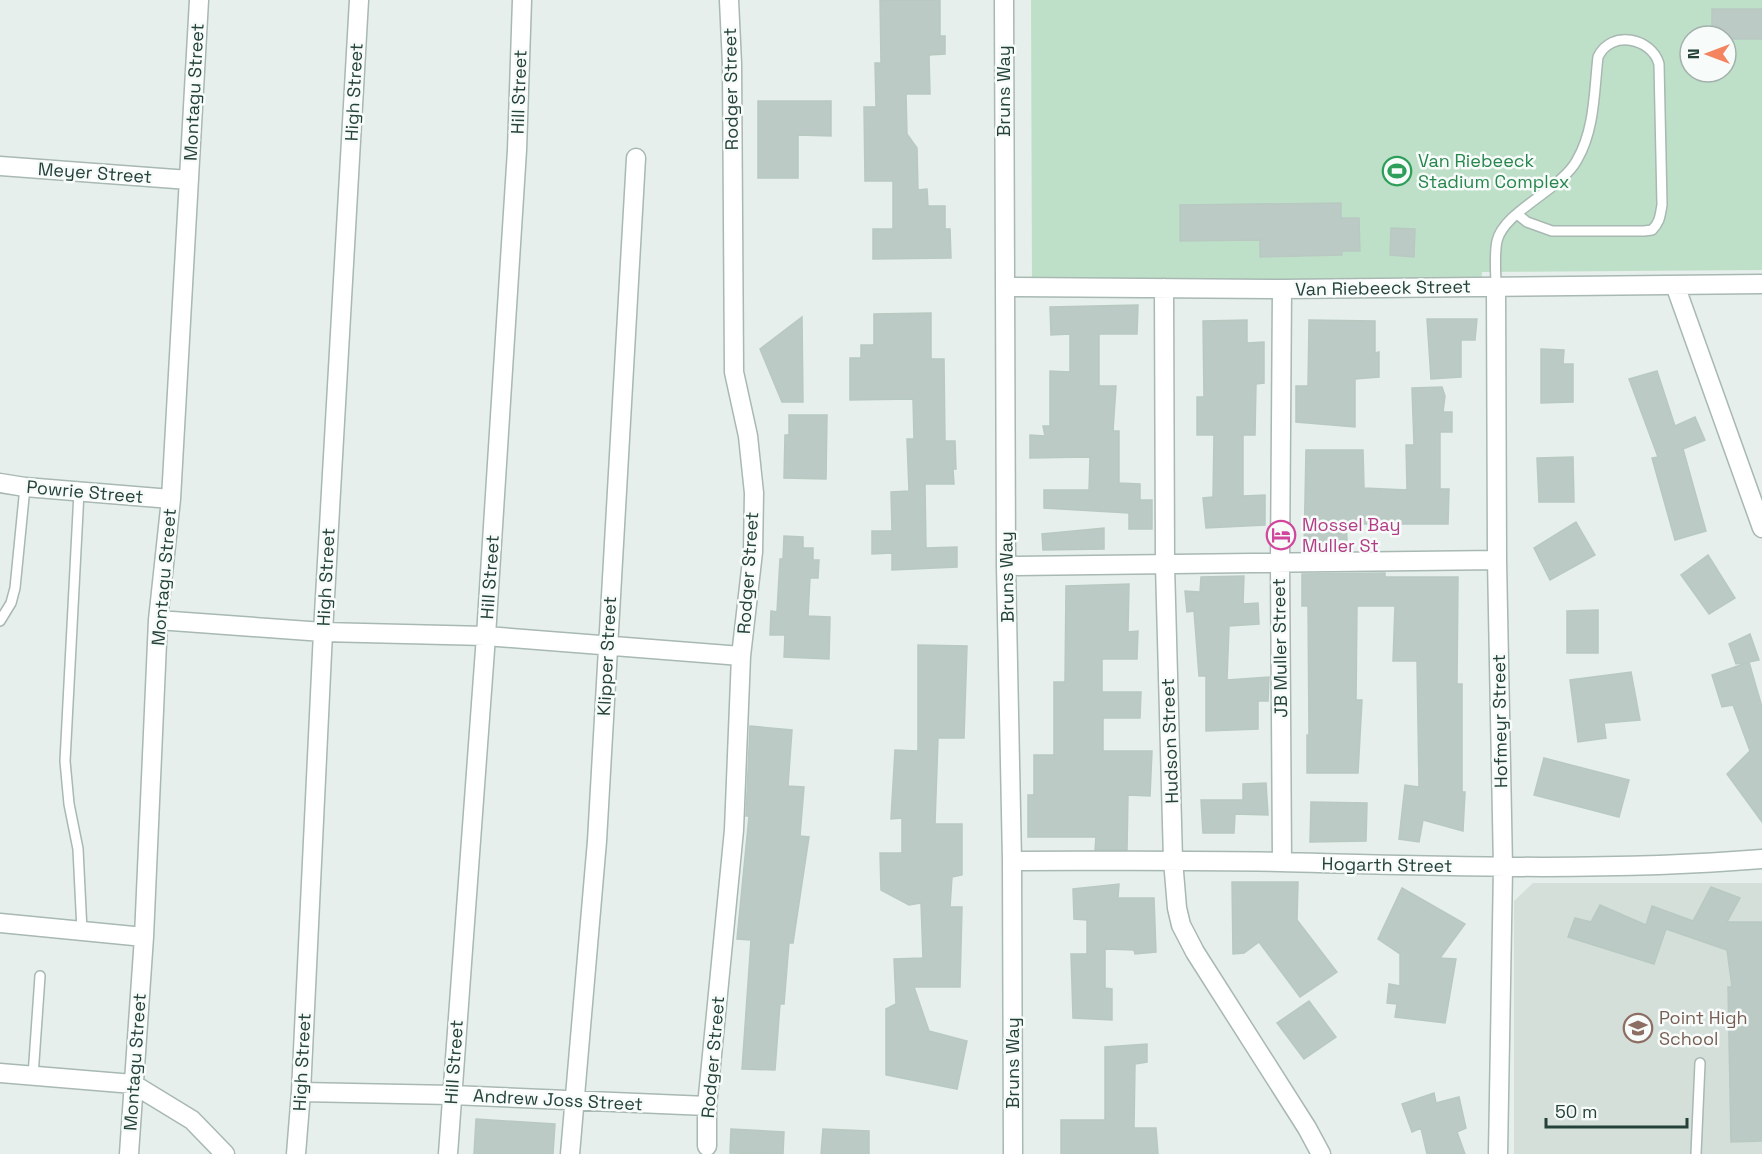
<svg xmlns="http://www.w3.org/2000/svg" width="1762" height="1154" font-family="'Space Grotesk',sans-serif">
  <rect width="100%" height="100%" fill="#e6efeb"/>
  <path fill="#d4dfda" d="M1533,883H1762V1154H1514V901Z"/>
  <path fill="#bfe0c8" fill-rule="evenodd" d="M1031,0H1762V270L1482,272L1481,284L1032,286ZM1690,36H1726V72H1690Z"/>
  <path fill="#bbcac4" stroke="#b8c9c2" stroke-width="1.5" d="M880,0H940V36H945V54L929,55L930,94H906L907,134L917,148L918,190L927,189L928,206H945V229H950L951,258L873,259V229H893V181H865L864,107H876L875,63H881Z
    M1712,9H1762V39H1726V36H1712Z
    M758,101H831V136L798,135V178H758Z
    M1341,203V218H1359L1360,251H1342V255L1260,257V240L1180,241V205Z
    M1391,228L1415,229L1414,257L1390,255Z
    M1138,305L1137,334H1099V386H1116L1113,431H1119V483L1140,484V500H1152V529H1129V513L1044,508V490H1089L1090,457L1030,458V435L1045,436L1043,426H1050V371L1070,372V334L1051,335L1050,307Z
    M931,313V359H944L945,441H955L956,469H953L954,484H925L926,548L957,547V567L892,570V553L872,554V531H892L891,492L909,491L907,439H914L913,399L850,400V358H861V345H874V314Z
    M802,317L803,402H782L760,349Z
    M1427,319H1477L1475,340H1461V377L1431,379Z
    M1247,320V343L1264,342V383L1256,384L1255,435H1243V496L1265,495V525L1206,528L1203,498L1213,497L1214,435H1197V397H1204L1203,321Z
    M1309,320L1375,321V353L1379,352V377L1355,379V427L1296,422V386H1308Z
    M1541,349L1564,350L1563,364H1573V402L1541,403Z
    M1657,371L1675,426L1695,417L1705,440L1683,449L1706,531L1675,540L1652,458L1658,457L1629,379Z
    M1442,387L1445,396L1443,412H1452V432H1440V489H1449L1448,524H1346L1347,540L1338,539V551H1304L1306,450H1363L1364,488L1407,490L1406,445H1414L1412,388Z
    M789,415H827L826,479L784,478L785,435H789Z
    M1573,457L1574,502H1539L1537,458Z
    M1576,522L1595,555L1550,580L1534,548Z
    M1104,528V549L1043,550L1042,534Z
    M784,536L803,537V548H813V560H819L818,578H810L808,616L830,617L829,659L784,657L785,635H770L771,611L777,612L780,559H783Z
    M1708,555L1735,598L1709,614L1681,575Z
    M1385,573V577H1458L1457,684H1462V792H1465L1463,831L1423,820L1419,842L1399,839L1405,785L1419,787L1417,661H1393L1395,606H1357L1356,700H1362L1358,773H1307V735H1309L1308,606H1302V574Z
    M1244,576L1243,604L1258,603L1259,624L1229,626L1227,680L1269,677L1268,701H1258V729L1206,731V676H1199L1194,611L1187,612L1185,591L1200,592L1201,577Z
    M1129,584L1128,632L1138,631L1137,659H1102V692H1141L1140,718H1103V751H1152L1150,796L1128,795L1127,850H1095L1096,837H1028V795H1034V755H1054V682H1065L1066,586Z
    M1598,610V653H1567V611Z
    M1750,634L1759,660L1749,662L1762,707V822L1727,774L1750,751L1733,705L1722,707L1712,675L1749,662L1736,664L1729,644Z
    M918,645L967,646L964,738H938L935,824H962V875L952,877L950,907H962L960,987H914L929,1031L967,1041L957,1089L886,1075V1009L896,1004L894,959L923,958L921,903L909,905L881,890L880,853H902V818L891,819L895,750L918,751Z
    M1631,672L1640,720L1604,723L1606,738L1578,742L1570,680Z
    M750,726L792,730L788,786L804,787L800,836L809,837L793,943H789L784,1004H780L775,1070L742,1069L751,940L737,939L749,816H746Z
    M1544,758L1629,780L1619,817L1534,795Z
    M1266,783L1268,815L1235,814L1234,833H1203L1201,800H1243V784Z
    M1311,802L1367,803L1366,841L1310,842Z
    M1232,882H1298L1297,920L1337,972L1300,997L1259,942L1244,953L1233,954Z
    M1119,884L1118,898H1154L1156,952L1135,954L1134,950L1105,949V988L1112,989V1020L1073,1018L1071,954H1087V920L1074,919L1073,889Z
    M1711,887L1740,898L1727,922H1762V1141L1731,1142L1728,987H1732L1727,950L1666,929L1654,964L1568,937L1575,918L1591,922L1600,905L1646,925L1652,906L1693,921Z
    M1402,888L1465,924L1440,958L1456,959L1445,1023L1395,1017L1397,1004L1387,1003L1389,984L1400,986V954L1378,939Z
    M1309,1001L1336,1037L1304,1059L1277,1023Z
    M1147,1044V1062L1135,1064L1134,1128H1156L1158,1154H1061V1120H1105V1047Z
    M1434,1093L1436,1103L1459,1097L1466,1128L1457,1132L1465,1154H1427L1421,1128L1412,1132L1402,1104Z
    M476,1119L555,1124L553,1154H474Z
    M731,1129L784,1132L783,1154L730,1153Z
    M823,1129L869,1131V1154H821Z"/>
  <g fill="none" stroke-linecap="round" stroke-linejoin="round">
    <g stroke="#a8b8b2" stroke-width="12">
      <path id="service" d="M1496,287C1496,273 1494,255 1497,241C1504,211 1561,190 1577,160C1595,129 1594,91 1598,57C1611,29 1652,38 1659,64L1662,205C1660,216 1660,222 1652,230L1644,231H1552L1527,222L1517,214
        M79,492L65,761L69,804L78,849L82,931
        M0,621L11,603L15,588L25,487
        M33,1076L40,976
        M1696,1154L1700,1063"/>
    </g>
    <g stroke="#a8b8b2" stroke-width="21">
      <path id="minor" d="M1004,0L1006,566L1012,861L1013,1154
        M0,166L189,180
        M1675,285L1762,528
        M1005,287L1282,289L1762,284
        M1496,287L1497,560L1503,868L1498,1154
        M1164,288L1165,565L1173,860L1177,908L1181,925L1195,952L1307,1128L1321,1154
        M1282,289L1280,563L1282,862
        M0,483L25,487L171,499
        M1006,566L1497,560
        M158,620L323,632L486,636L741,656
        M1012,861C1102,861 1191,860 1280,862C1441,866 1602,872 1762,859
        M0,923L144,937
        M0,1073L133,1084L192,1120L225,1154
        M301,1092L452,1095L707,1106
        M707,1146V1106L734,830L741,656L753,552L754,493L748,436L734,372L732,64L729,0
        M129,1154L144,937L158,620L171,499L199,0
        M296,1154L301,1092L323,632L359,0
        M448,1154L486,636L517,150L522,0
        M570,1154L597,841L636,158"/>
    </g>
    <use href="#service" stroke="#fff" stroke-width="9"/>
    <use href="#minor" stroke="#fff" stroke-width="18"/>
  </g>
  <defs>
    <g id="stadium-ring" transform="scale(1.5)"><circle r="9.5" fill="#f7fbf9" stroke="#2e9e5b" stroke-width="1.5"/><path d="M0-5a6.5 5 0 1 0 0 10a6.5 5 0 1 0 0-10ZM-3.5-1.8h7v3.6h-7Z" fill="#2e9e5b"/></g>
    <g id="hotel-ring" transform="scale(1.5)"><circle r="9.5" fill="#f7fbf9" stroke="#d1479c" stroke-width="1.5"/><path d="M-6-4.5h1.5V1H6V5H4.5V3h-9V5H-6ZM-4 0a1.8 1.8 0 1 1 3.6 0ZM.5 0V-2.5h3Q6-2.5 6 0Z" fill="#d1479c"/></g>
    <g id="school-ring" transform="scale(1.5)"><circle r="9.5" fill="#f7fbf9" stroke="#8d6e63" stroke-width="1.5"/><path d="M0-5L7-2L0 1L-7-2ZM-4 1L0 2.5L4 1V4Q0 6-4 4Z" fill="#8d6e63"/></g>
  </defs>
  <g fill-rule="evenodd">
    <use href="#stadium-ring" x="1397" y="171"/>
    <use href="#hotel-ring" x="1281" y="535"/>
    <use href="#school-ring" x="1638" y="1028"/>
  </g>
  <g text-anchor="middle" stroke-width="5" stroke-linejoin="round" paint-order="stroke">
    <g font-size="18" fill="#24423a" stroke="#f7fbf9">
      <text transform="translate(731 89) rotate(-91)" y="6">Rodger Street</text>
      <text transform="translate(1004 91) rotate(-90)" y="6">Bruns Way</text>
      <text transform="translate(194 92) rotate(-87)" y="6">Montagu Street</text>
      <text transform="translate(354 92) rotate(-87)" y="6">High Street</text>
      <text transform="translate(519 92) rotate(-88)" y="6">Hill Street</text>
      <text transform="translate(95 173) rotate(4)" y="6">Meyer Street</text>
      <text transform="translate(1383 288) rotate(-1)" y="6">Van Riebeeck Street</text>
      <text transform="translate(85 492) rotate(5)" y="6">Powrie Street</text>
      <text transform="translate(748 573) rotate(-86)" y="6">Rodger Street</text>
      <text transform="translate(164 577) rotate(-85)" y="6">Montagu Street</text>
      <text transform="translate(326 577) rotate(-87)" y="6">High Street</text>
      <text transform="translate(490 577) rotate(-86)" y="6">Hill Street</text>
      <text transform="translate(1007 577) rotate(-91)" y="6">Bruns Way</text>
      <text transform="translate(1280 648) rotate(-91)" y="6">JB Muller Street</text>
      <text transform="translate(607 656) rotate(-87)" y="6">Klipper Street</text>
      <text transform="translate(1500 721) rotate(-91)" y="6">Hofmeyr Street</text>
      <text transform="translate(1170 741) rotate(-92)" y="6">Hudson Street</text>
      <text transform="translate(1387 865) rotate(1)" y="6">Hogarth Street</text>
      <text transform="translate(713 1057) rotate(-85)" y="6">Rodger Street</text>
      <text transform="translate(135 1062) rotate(-86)" y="6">Montagu Street</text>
      <text transform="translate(302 1062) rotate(-87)" y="6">High Street</text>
      <text transform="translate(454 1062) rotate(-86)" y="6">Hill Street</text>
      <text transform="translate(1013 1063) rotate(-90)" y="6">Bruns Way</text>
      <text transform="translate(558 1100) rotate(3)" y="6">Andrew Joss Street</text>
    </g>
    <g font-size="18" fill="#27864d" stroke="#f7fbf9" text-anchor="start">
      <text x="1418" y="167">Van Riebeeck<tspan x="1418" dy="21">Stadium Complex</tspan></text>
    </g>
    <g font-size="18" fill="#b23c85" stroke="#f7fbf9" text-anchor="start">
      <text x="1302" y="531">Mossel Bay<tspan x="1302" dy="21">Muller St</tspan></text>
    </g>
    <g font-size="18" fill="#785e54" stroke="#f7fbf9" text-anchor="start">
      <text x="1659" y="1024">Point High<tspan x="1659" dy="21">School</tspan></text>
    </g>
  </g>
  <g transform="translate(1708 54) rotate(270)"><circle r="28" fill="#f7fbf9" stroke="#a3b1ad" stroke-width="1.5"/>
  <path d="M0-4.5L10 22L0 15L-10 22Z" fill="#f4845f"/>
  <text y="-9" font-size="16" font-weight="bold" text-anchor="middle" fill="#24423a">N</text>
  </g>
  <path d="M1546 1118v9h141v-9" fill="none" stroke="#24423a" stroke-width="3"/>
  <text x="1555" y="1118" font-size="18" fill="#24423a" stroke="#f7fbf9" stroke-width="4.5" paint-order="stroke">50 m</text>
</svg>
